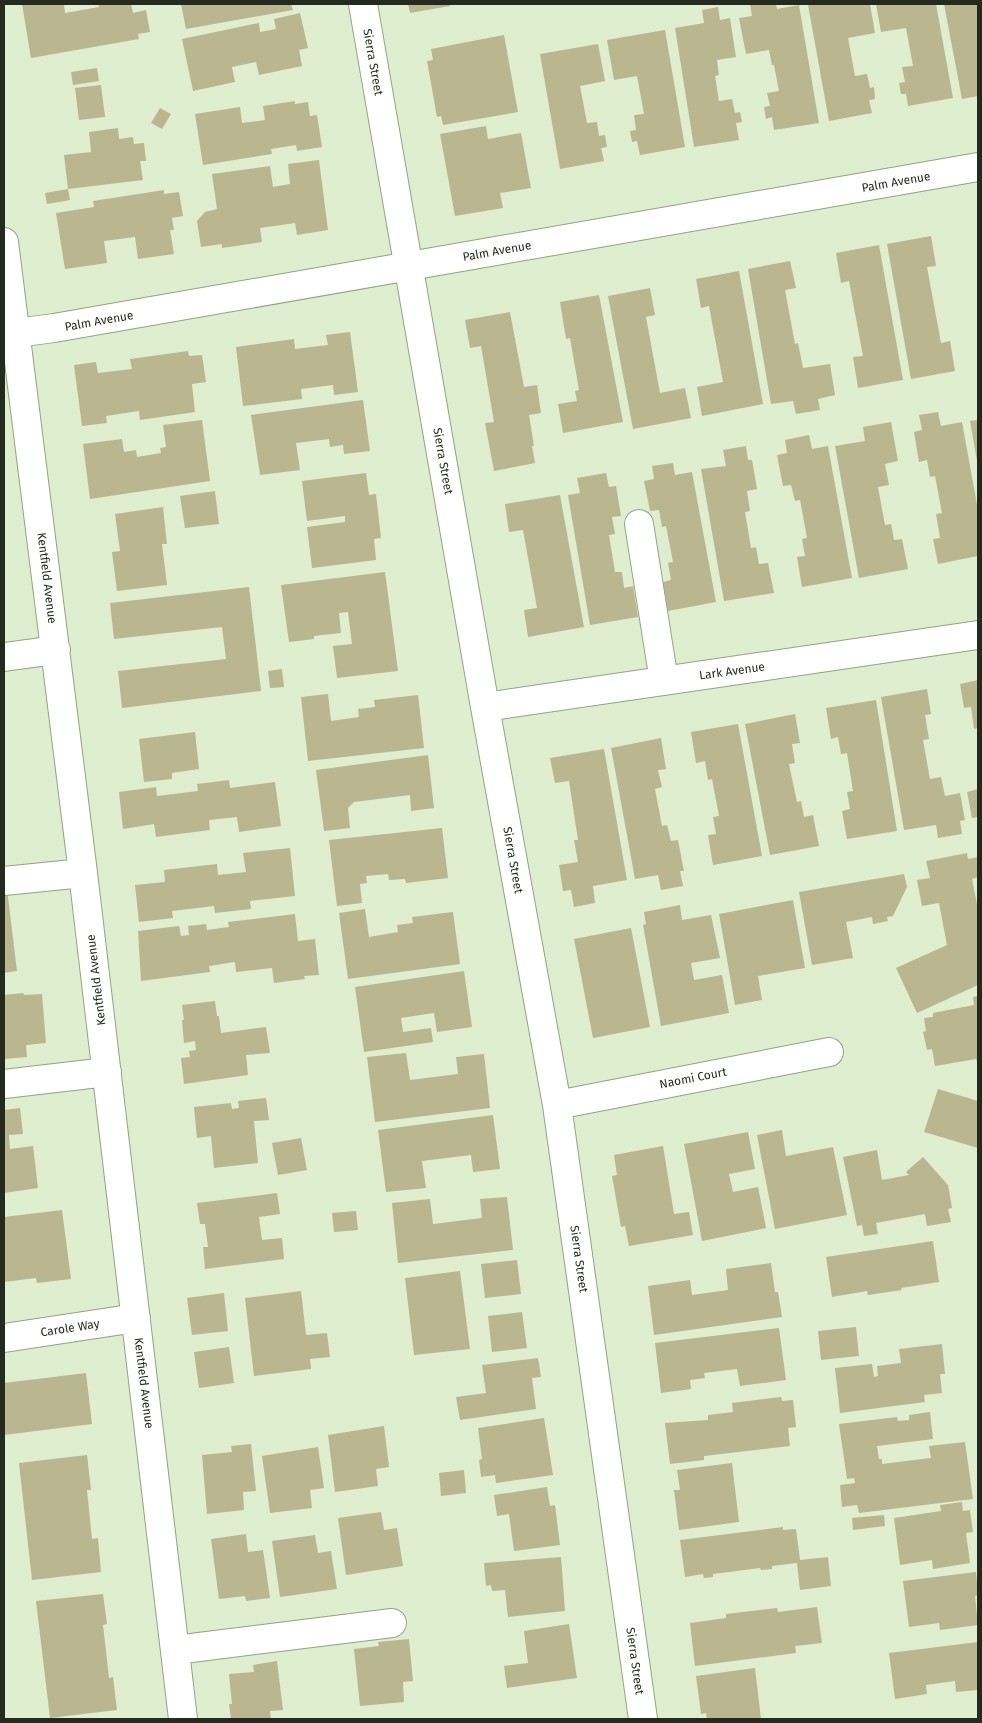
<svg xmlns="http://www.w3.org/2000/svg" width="982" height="1723" font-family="'Fira Sans',sans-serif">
  <rect width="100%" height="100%" fill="#dfeecf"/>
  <path fill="#bab68f" d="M22,4H64L65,13L99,7L98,4H131L133,13L146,10L150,32L138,34L139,39L31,58Z
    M181,4H291L293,10L186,29Z
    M408,4H450V6L410,13Z
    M750,4H776L777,9L799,5L819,123L774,130L772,117L766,119L764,107L770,106L767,93L779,91L774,65H772L769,50L746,54L739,18L752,16Z
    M816,4H870L875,33L848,38L855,76L867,74L870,88L874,87L875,99L869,100L872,113L829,121L808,5Z
    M876,4H936L953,98L908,106L906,94H901L899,83L905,82L902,67L913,66L906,28L881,32Z
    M944,4H978V96L962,99Z
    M718,7L720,20L730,18L736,57L717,60L719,75L715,76L719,101L732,99L735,113L740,112L742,122L736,123L739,140L694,147L675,28L704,23L702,10Z
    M300,13L308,48L299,50L302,66L259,75L256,62L232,67L235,82L193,91L182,39L259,23L260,32L276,29L274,19Z
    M665,30L685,147L640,155L637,141L632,142L630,131L636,130L634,115L644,114L637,76L614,80L607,40Z
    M504,35L518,112L443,125L441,116L437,117L427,61L433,60L431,49Z
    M598,44L605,81L580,86L587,123L597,122L599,136L605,135L607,147L601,148L604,161L560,169L540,54Z
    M97,68L99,81L73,85L71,72Z
    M101,85L105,117L79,120L75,88Z
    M295,101V104L308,102L310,116L317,115L322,147L297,151L296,145L271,149L272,154L203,165L195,114L240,107L242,123L265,120L263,106Z
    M160,108L171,114L162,129L151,123Z
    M486,126L488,139L521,133L531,188L500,193L503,208L455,216L440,134Z
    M118,128L119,139L133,137L134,144L144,143L146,161H140L143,180L68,189L64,155L91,152L89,132Z
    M319,160L328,230L297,235L295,223L260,228L262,242L222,248V244L201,247L197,221L205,212L217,209L212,174L270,166L273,187L290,184L288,164Z
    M68,189L70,200L47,204L45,193Z
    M164,190V194L179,192L183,216L172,218L174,230H170L174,254L138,259L135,237L104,241L107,263L65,269L56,213L94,207L93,201Z
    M931,236L936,266L927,267L941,343L950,341L955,371L911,379L887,244Z
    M879,245L903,380L858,388L853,357L863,356L849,281L841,283L836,253Z
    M790,261L796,288L785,290L795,344L798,343L803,368L830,364L835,395L818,399L820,410L796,414L793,401L771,404L748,269Z
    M739,271L763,404L702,416L697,387L723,382L709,306L701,308L696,279Z
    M650,288L655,315L646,317L660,393L685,388L691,418L633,429L608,296Z
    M599,295L623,422L563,433L558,404L577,401L575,391L579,390L570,338L566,339L560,302Z
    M510,312L524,387L537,385L541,413L529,415L534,446H532L535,463L494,471L485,423L494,422L481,346L470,348L465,320Z
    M350,332L358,392L334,395L333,385L301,389L302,399L243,406L236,347L294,339L295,349L328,345L326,335Z
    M188,351L189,356L202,355L206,382L192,384L195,412L140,420L139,411L106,416L107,423L82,426L74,365L96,362L98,373L132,369L130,359Z
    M363,400L370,451L344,454L343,445L330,447L329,439L296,443L300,470L260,475L251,415Z
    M938,412L941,426L962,422L978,510V556L938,564L933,539L940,538L936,514L942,513L935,476L930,477L927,460L919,462L914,432L922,430L919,415Z
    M202,420L210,481L90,499L83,444L122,439L124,452L136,450L137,457L161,453L160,448L166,447L163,425Z
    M978,420V461H977L970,421Z
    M891,422L898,461L885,464L889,485L878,487L885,525L891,524L894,540L902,539L908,569L859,578L835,446L865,441L863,427Z
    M809,435L812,449L828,446L852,578L802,587L797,557L805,556L802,539L807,538L800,500L795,501L791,485L783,486L777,455L787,453L785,440Z
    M746,446L748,460H752L757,489L747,491L750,511L745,512L751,548L756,547L759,564L768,563L774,593L724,601L701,469L726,466L723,450Z
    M673,463L675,475L692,472L716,602L668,611L663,582L671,580L668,563L673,562L666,526L662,527L659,510L650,511L644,481L654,479L652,466Z
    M366,473L369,495L376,494L381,538L374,539L376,560L312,568L307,527L345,522V516L307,521L302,481Z
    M606,473L609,487L616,486L621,516L612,517L615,534L609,535L615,572H622L624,588L633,586L638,617L590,625L568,495L580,493L577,478Z
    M215,491L219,524L185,528L180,496Z
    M560,495L584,627L528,637L524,610L537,608L523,530L509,532L505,504Z
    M163,507L167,544H162L167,585L117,591L112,552L120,551L115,514Z
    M385,572L398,671L337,678L333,646L352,644L348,612L339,613L341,633L314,636V639L289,642L281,585Z
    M249,587L261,691L122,708L118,671L226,659L222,627L114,639L110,603Z
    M282,669L284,687L270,688L268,671Z
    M978,680V728L974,729L971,707L964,708L960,684Z
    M927,689L931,714L925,715L929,739L923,740L930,779L941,777L945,796L960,793L965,820L960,821L962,834L938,838L936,825L904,830L881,697Z
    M328,694L331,721L359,717L358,709L375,707L374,700L418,695L424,748L308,761L301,697Z
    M876,700L897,831L847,839L842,811L850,809L847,792L853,791L847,753L841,754L838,737L831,739L826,708Z
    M795,714L800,743L792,744L795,763L789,764L797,802L801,801L804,817L813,815L819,846L770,855L745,724Z
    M738,724L762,856L713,865L708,835L716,834L713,817L719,816L712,779L708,780L705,761L696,763L691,732Z
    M195,732L199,769L172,773V779L144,782L139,739Z
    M661,738L666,769L658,770L662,787L655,789L662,826L667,825L671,841L678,840L684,871H680L683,886L661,890L658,875L635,879L611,748Z
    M604,749L627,880L593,886L595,903L574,907L571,890L563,891L559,865L578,862L574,840H578L569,781L555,783L550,758Z
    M428,755L434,808L411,811L410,795L354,802L348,808L350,828L324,831L316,770Z
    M229,780L230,788L275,782L281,826L239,832L237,817L209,820L210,830L156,837L154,824L123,829L119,792L156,787L157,796L198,791L197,784Z
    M978,789V817L972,818L967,792Z
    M442,828L448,878L406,883L405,879L389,880L388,874L366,876L367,883L360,884L362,903L337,906L329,840Z
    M290,848L295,896L250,901L251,909L215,913L214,906L172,911L173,918L139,922L135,885L165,882L164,870L217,864L218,875L246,872L243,853Z
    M967,853L968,859L978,857V877L972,879L978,909V985L917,1013L896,968L947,945L939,903L922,906L917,880L930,878L926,861Z
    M904,874L907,887L893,916L887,917L888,921L873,924L872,917L846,922L853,958L812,965L799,892Z
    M4,889H7L17,971L4,973Z
    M793,900L805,968L758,976L762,1000L735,1005L719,914Z
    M680,905L682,920L711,915L720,958L691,963L694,980L722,975L729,1013L661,1026L643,925L646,924L644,912Z
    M365,909L369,937L398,932L397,925L413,923L412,917L453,912L460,964L348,979L339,913Z
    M295,914L298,941L315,939L319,975L304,976L305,979L274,983L272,968L236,972L235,962L209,966L210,972L141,981L138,931L179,926L181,936L189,935L188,926L206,924L207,930L229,927L228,922Z
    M631,928L650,1027L593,1038L574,939Z
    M464,971L472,1027L437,1032L434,1013L401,1018L403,1032L431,1028L433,1042L364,1052L355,987Z
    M23,993L24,995L42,994L46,1043L26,1045L27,1057L4,1059V995Z
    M978,996V1064L976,1059L935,1066L932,1049L927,1050L923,1032L926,1031L924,1018L933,1017V1013L974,1005L973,997Z
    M215,1001L217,1016H219L221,1033L266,1027L270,1053L246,1055L248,1075L184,1084L181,1058L190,1057L189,1051L196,1050L195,1041L184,1043L182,1020H184L182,1005Z
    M406,1053L410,1080L458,1074L456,1057L484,1054L490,1108L375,1122L367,1057Z
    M938,1089L978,1101V1148L924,1132Z
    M266,1098L269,1120L254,1121L258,1163L214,1168L211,1136L197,1138L194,1107L231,1103L232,1109L239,1108L238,1101Z
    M20,1108L23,1134L9,1135L10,1149L33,1146L38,1188L4,1193V1110Z
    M493,1115L500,1169L473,1172L471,1155L422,1161L426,1188L386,1192L378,1130Z
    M782,1130L786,1156L833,1147L847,1215L775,1229L757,1135Z
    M748,1132L755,1169L729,1174L733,1192L758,1187L766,1228L702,1241L684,1144Z
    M301,1138L307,1170L278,1175L272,1143Z
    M663,1146L674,1214L689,1212L693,1235L629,1246L625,1226L621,1227L612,1176L617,1175L614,1155Z
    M877,1150L882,1180L909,1175L906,1172L923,1157L948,1185L952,1208L948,1209L951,1222L927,1226L925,1214L876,1223L878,1234L864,1236L862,1225L857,1226L843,1157Z
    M277,1193L280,1214L259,1217L262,1240L282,1238L284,1259L205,1269L203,1247H208L205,1224H200L197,1203Z
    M507,1197L513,1250L398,1263L392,1203L430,1199L433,1224L482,1218L480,1199Z
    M62,1210L71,1279L37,1283L36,1278L4,1282V1217Z
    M356,1211L358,1230L334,1232L332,1213Z
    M933,1241L939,1282L901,1288L902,1290L868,1295L867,1291L832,1297L826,1257Z
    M517,1260L521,1294L485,1298L481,1264Z
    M771,1263L775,1292H778L782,1317L654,1335L648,1286L690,1280L692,1295L728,1290L726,1269Z
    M460,1271L470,1349L414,1355L405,1278Z
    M301,1291L306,1335L327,1333L330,1357L310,1359L311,1369L254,1376L245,1298Z
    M224,1293L228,1331L192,1335L187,1298Z
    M522,1312L527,1348L492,1352L488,1316Z
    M856,1327L859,1356L821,1360L818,1331Z
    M779,1328L786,1380L740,1386L737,1369L704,1373L705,1378L690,1380L691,1389L661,1393L655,1343Z
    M942,1344L945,1374H940L942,1393L924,1395L925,1402L840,1413L835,1368L872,1364L874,1377L878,1376L877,1366L901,1363L899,1349Z
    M229,1347L234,1383L199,1388L194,1352Z
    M538,1358L541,1377L532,1378L536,1409L460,1420L456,1397L486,1393L482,1365Z
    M86,1373L92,1424L4,1435V1383Z
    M781,1397L782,1401L793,1400L796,1427L788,1428L790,1446L704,1456V1460L670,1464L665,1423L708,1420V1415L733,1412L732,1403Z
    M930,1412L933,1439L877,1446L879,1459H882V1464L931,1458L929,1446L965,1442L973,1499L859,1513L857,1505L842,1507L840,1485L855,1483L854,1478L847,1479L839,1424L897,1417L898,1421L909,1420V1415Z
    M544,1418L553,1475L496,1483L495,1475L481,1477L479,1460L482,1459L478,1428Z
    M384,1426L389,1467L376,1469L378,1486L335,1492L328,1435Z
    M251,1444L256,1491L243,1492L244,1510L207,1514L202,1455L232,1452L231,1446Z
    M318,1447L324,1488L310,1490L312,1508L270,1513L262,1456Z
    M87,1455L91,1490H87L92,1539L98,1538L101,1572L32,1580L19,1463Z
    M732,1463L739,1522L679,1530L674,1490H680L677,1470Z
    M464,1470L466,1493L441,1496L439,1473Z
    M547,1487L550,1506L555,1505L560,1545L514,1551L509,1514L497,1516L494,1495Z
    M962,1502L963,1511L970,1510L973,1532L966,1533L970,1563L933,1569L932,1560L900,1565L894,1518L941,1511L940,1505Z
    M381,1512L384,1530L397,1528L403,1566L346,1575L338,1518Z
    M884,1515L885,1526L853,1530L852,1518Z
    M783,1527V1530L796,1529L800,1560L828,1557L831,1586L800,1590L797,1563L772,1566V1569L761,1570L760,1568L713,1574V1577L704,1578L703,1574L685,1577L680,1540Z
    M246,1534L248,1552L263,1550L270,1598L246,1601L245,1596L219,1599L211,1539Z
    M315,1535L318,1553L331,1551L337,1589L280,1597L272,1541Z
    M561,1557L565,1611L508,1617L505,1590L492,1591L491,1585L486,1586L484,1563Z
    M976,1572L978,1595L975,1596L978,1625L940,1630L939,1623L909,1627L903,1581Z
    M103,1594L107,1624L103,1625L109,1678L113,1677L117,1710L50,1718L36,1601Z
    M817,1607L822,1643L795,1646L796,1653L695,1666L690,1623L726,1618V1614L777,1608L778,1612Z
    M569,1624L577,1678L507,1688L504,1666L528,1663L524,1631Z
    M409,1639L413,1681L403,1682L404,1702L360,1706L354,1649L379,1646L378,1642Z
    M978,1642V1690L956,1692L955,1681L926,1685L927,1694L895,1699L889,1653Z
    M277,1661L283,1710L270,1711L271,1719H231L229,1704H232L229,1674L254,1672L253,1665Z
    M755,1668L761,1719H707L706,1713L701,1714L696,1676Z"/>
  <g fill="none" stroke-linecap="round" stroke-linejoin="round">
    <g stroke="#93a184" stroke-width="30">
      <path id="minor" d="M363,4L485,707L557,1105L643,1719
        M4,242L83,873L183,1719
        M16,333L54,328L978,167
        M639,524L664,681
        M4,657L56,650
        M485,707L978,635
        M4,881L83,873
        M4,1084L107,1072
        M557,1105L829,1052
        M4,1338L136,1318
        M175,1650L392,1623"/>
    </g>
    <use href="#minor" stroke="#fff" stroke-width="28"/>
  </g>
  <g text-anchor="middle" stroke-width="4.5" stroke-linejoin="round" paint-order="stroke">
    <g font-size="12" fill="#242a1e" stroke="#fff">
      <text transform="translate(373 62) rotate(80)" y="4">Sierra Street</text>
      <text transform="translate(896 182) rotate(-10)" y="4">Palm Avenue</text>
      <text transform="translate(497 251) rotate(-10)" y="4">Palm Avenue</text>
      <text transform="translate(99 321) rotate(-10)" y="4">Palm Avenue</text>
      <text transform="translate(443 461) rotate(80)" y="4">Sierra Street</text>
      <text transform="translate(47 578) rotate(83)" y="4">Kentfield Avenue</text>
      <text transform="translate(732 671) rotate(-8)" y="4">Lark Avenue</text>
      <text transform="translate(513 860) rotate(80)" y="4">Sierra Street</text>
      <text transform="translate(96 980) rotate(-97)" y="4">Kentfield Avenue</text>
      <text transform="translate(693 1078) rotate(-11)" y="4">Naomi Court</text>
      <text transform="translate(579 1259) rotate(82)" y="4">Sierra Street</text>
      <text transform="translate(70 1328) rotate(-9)" y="4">Carole Way</text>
      <text transform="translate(144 1383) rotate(83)" y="4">Kentfield Avenue</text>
      <text transform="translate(635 1661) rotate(82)" y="4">Sierra Street</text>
    </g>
  </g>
  <rect width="982" height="1723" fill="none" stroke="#242a1e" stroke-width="10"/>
</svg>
